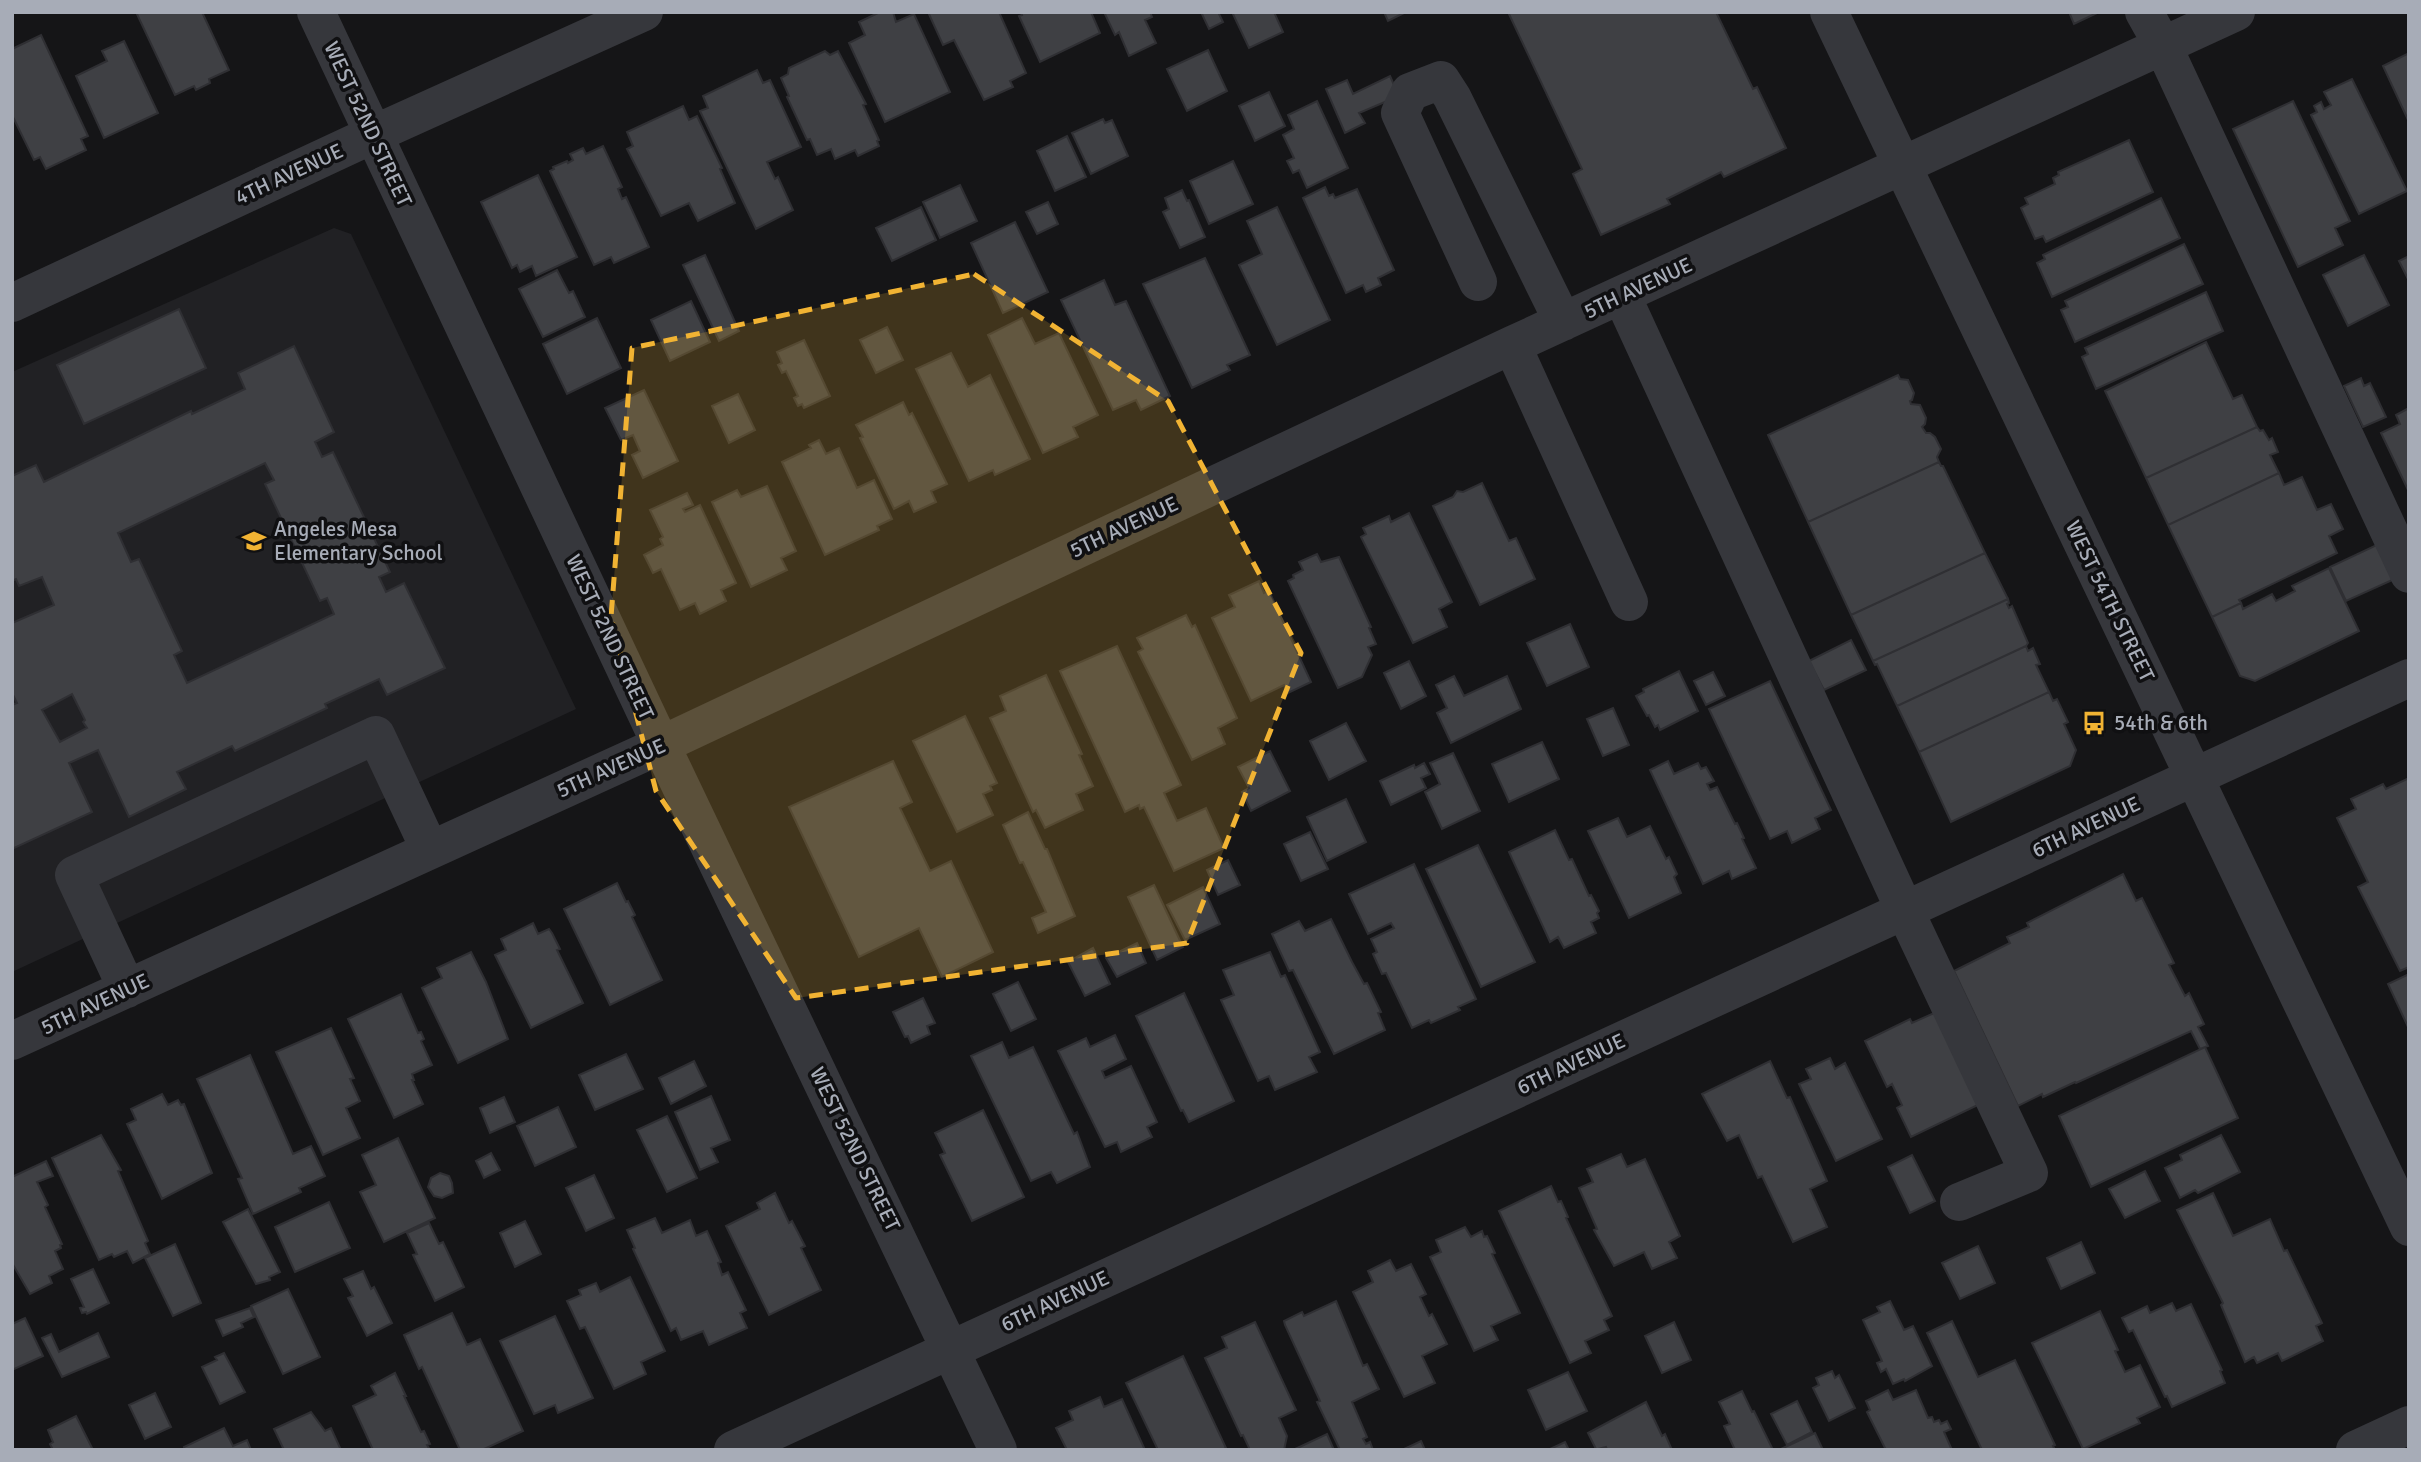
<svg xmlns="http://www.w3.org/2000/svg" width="2421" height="1462" font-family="Signika,sans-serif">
  <rect width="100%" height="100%" fill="#151517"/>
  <path fill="#212124" d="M334,228L351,234L576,709L12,972V372Z"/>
  <path fill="#3f4044" stroke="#2f2f33" stroke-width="2" fill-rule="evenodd" d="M136,12H202L229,70L209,79L210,83L196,90L194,86L175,95Z
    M880,12H893L896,22L914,14L950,92L885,122L849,43L865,35L859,22Z
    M928,12H999L1026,73L1010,81L1013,87L984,100L954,40L943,45Z
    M1021,12H1091L1100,33L1040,62L1019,16L1022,15Z
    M1104,12H1150L1152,17L1145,20L1156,43L1129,56L1119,32L1115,35Z
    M1201,12H1218L1223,22L1209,29Z
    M1232,12H1274L1283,32L1249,48Z
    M1384,12H1406L1388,21Z
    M1508,12H1716L1753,89L1757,87L1786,148L1724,177L1721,172L1667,199L1670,204L1601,235L1573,174L1582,169Z
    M2069,12H2099L2074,24Z
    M41,35L88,136L81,139L86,150L46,169L40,157L34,160L12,115V49Z
    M124,41L158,113L104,138L76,76L107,61L102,51Z
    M1208,50L1227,91L1187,111L1167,69Z
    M825,51L830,55L838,51L866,104L863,105L879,140L877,141L879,146L858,156L855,150L835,159L831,149L817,155L810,139L807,140L787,97L789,96L781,78L788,74L789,68Z
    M2409,53V122L2383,66Z
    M757,70L763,83L770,80L801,147L767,162L775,179L778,177L793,210L756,229L700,111L708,108L703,96Z
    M1390,76L1399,96L1359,113L1365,123L1345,133L1326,89L1347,80L1353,94Z
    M2352,79L2407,191L2359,214L2311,115L2317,112L2314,106L2321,102L2324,109L2331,105L2324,92Z
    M1269,92L1285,126L1255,141L1239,106Z
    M1317,101L1348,168L1307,188L1299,170L1293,173L1287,161L1294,158L1283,135L1294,129L1288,115Z
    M2293,101L2350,221L2335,228L2343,245L2298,267L2233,129Z
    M683,106L689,120L697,116L722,168L720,169L735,203L698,221L689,203L661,216L627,149L633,146L627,132Z
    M1103,119L1105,123L1112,120L1128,156L1091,174L1072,133Z
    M1067,136L1086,177L1055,191L1037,151Z
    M2129,140L2153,192L2046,242L2043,236L2035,239L2021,208L2028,204L2025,198L2055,184L2053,178L2059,175L2058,172Z
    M603,146L622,187L618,189L622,199L626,197L649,247L614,263L611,257L594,265L550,171L554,169L553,167L567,161L568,163L573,160L570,154L583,148L586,154Z
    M1233,161L1253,204L1209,224L1190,181Z
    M538,175L577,257L536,276L532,266L520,272L517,265L512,268L481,202Z
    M960,185L977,221L940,238L923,202Z
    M1325,187L1329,196L1333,194L1335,198L1357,189L1394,270L1378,278L1381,285L1366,292L1363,285L1346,293L1303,198Z
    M1182,190L1187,201L1189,200L1205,237L1180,248L1163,212L1169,209L1165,198Z
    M2161,198L2180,238L2052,297L2037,263L2045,259L2043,255Z
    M1048,202L1058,224L1037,234L1026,212Z
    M921,207L936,240L892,261L876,228Z
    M1277,207L1330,320L1277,345L1239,265L1262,254L1247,221Z
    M1015,222L1048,292L1003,313L971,243Z
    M2184,244L2203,284L2075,342L2061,310L2068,307L2065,301Z
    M705,255L739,331L719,341L683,265Z
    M2364,255L2389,305L2348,326L2323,275Z
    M2409,256V281L2399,261Z
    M1205,258L1250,355L1227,365L1230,370L1192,388L1143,284Z
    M557,270L569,293L573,291L585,317L543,337L519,289Z
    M1104,280L1115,305L1126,301L1170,396L1141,410L1136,400L1113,410L1061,300Z
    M2206,292L2223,331L2096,389L2082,357L2088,354L2085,348Z
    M691,301L710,342L670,361L651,320Z
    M179,309L206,368L84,424L57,365Z
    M597,318L621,368L567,394L543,344Z
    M1022,318L1035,344L1059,333L1098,415L1073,427L1078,437L1043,453L988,335Z
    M887,327L903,360L876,373L860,340Z
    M804,340L830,396L804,408L802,404L798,406L794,398L798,396L786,371L782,373L778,365L782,363L777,352Z
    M2206,342L2233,399L2242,395L2257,427L2146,478L2105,391Z
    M294,346L334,432L315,442L322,457L333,452L390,572L379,577L386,592L404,583L445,668L387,695L379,679L325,704L327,708L235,751L232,746L177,772L186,789L129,817L98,750L69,763L92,812L12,849V705L17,703L12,693V623L54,605L42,577L19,586L16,579L12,581V476L36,465L44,482L191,411L192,414L245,389L238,373ZM265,463L274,480L265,484L320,601L327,598L334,614L187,683L174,655L182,651L139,559L131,562L118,533ZM72,694L85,720L83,722L87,728L60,742L42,710Z
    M951,353L968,387L990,375L1030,459L995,475L993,470L969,481L916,369Z
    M1898,375L1900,379L1908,380L1914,393L1912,400L1910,401L1911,404L1920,405L1926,418L1925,424L1922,427L1926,433H1930L1935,437L1941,449L1937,457L1939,462L1808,522L1768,435Z
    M2361,378L2364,386L2370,383L2386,417L2363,427L2344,386Z
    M644,390L678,461L643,478L632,455L640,451L633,435L621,440L605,408Z
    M738,394L755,430L729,443L712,406Z
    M903,402L909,415L912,413L947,484L931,491L936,502L914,512L909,501L894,509L860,438L863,437L856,425Z
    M2409,408V492L2381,433L2400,424L2396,415Z
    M2257,427L2260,431L2263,430L2269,440L2272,438L2278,452L2270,455L2279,473L2168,525L2146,478Z
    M819,440L826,454L839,448L857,488L874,480L892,519L877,526L879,530L825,555L782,462L811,448L809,445Z
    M1939,462L1941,466H1943L1985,553L1851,615L1808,522Z
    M2279,473L2284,485L2302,477L2317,510L2331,504L2343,529L2329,536L2337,553L2239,600L2241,603L2212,617L2168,525Z
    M1482,483L1509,541L1516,538L1535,579L1480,605L1433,506L1453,497L1457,491L1463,492Z
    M767,486L796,551L781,558L787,570L751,587L712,502L737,490L741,497Z
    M687,493L693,505L683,509L685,512L700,505L736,583L721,590L726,601L700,614L695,603L680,610L661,569L653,573L644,555L663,545L660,539L663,537L650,510Z
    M1409,513L1452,602L1439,609L1447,627L1413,643L1361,537L1366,534L1363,528L1389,516L1391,522Z
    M2383,542L2399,577L2346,601L2330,567Z
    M1985,553L2008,599L1873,661L1851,615Z
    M1317,554L1321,562L1339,557L1371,627L1369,628L1376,644L1368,647L1372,655L1362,677L1338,688L1288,581L1294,578L1293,575L1303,570L1299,562Z
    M2329,568L2359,631L2255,681L2240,676L2212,617L2241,603L2243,609L2272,594L2276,601L2295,591L2292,586Z
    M1259,581L1264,593L1269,591L1311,682L1288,693L1284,685L1251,701L1212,618L1235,607L1229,595Z
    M2008,599L2009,603L2007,604L2009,608L2012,606L2028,643L2026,646L1897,706L1877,664L1875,665L1873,661Z
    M1186,615L1192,627L1195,625L1237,718L1218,728L1225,744L1192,760L1138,652L1143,649L1137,638Z
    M1570,624L1589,667L1547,686L1527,643Z
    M1851,640L1866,670L1824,690L1809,661Z
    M1117,646L1181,785L1164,793L1177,821L1206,808L1224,848L1174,871L1144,807L1140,809L1139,805L1125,812L1060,671Z
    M2026,646L2028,651L2033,648L2040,664L2036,665L2049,692L1919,752L1897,706Z
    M1409,661L1426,696L1401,709L1384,673Z
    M1679,671L1698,711L1660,730L1658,725L1655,727L1649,715L1647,716L1636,696L1644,692L1643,689Z
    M1713,672L1725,696L1706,705L1694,681Z
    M1046,675L1082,754L1079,755L1093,786L1076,794L1083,810L1045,828L1036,810L1033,812L990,718L1006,711L1000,696Z
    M1454,676L1464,696L1507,676L1521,709L1451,743L1437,713L1447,708L1436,685Z
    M1770,681L1831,810L1815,818L1820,829L1792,843L1787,831L1770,839L1709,709Z
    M2049,692L2053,701L2057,699L2068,722L2064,724L2076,750L2070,766L1951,822L1919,752Z
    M1613,708L1629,745L1603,756L1587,719Z
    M965,716L997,783L990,786L992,790L983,794L993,815L957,832L913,741Z
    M1346,723L1366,761L1329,780L1310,741Z
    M1542,742L1559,779L1509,802L1492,764Z
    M1270,751L1290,791L1251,811L1242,792L1249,788L1238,767Z
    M1453,753L1480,811L1442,829L1425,792L1440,784L1430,763Z
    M893,761L912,802L900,808L930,871L951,861L993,952L942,977L919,928L859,957L789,807Z
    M1668,761L1674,774L1698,763L1701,769L1706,767L1714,781L1707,784L1710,790L1717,787L1735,824L1737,823L1744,838L1742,839L1756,868L1732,879L1729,871L1703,884L1650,770Z
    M1424,763L1430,774L1421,778L1426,788L1391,805L1380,781L1414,765L1415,768Z
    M2409,778V967L2400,971L2358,887L2368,882L2337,818L2356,809L2351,799L2383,784L2386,789Z
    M1346,799L1366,842L1327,861L1307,817Z
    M1028,812L1045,849H1047L1075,916L1038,933L1032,918L1046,912L1023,862L1020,863L1003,825Z
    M1618,818L1627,837L1650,826L1666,859L1669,857L1677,874L1674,877L1681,893L1629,918L1588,831Z
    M1555,830L1569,860L1572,859L1589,896L1591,895L1599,911L1597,913L1599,918L1591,922L1596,933L1564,948L1558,937L1550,942L1509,852Z
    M1310,832L1328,869L1301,881L1284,844Z
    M1478,845L1535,962L1481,987L1426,869Z
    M1228,860L1240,885L1218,895L1207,870Z
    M1414,864L1476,999L1458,1007L1460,1010L1431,1023L1429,1020L1412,1028L1386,973L1382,974L1373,954L1377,952L1371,939L1394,928L1391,923L1368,934L1349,894Z
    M2123,874L2136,901L2142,898L2174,963L2169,965L2185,996L2189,993L2204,1024L2198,1027L2208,1046L2200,1049L2191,1031L2076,1083L2075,1082L2043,1097L2042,1094L2018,1106L1954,971L2010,943L2007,937L2029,927L2027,923Z
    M617,883L626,902L628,901L635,915L632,917L662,980L610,1005L564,909Z
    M1154,885L1183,947L1157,960L1128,897Z
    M1203,887L1220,924L1185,940L1167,905Z
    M1331,919L1352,962L1364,984L1367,983L1381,1012L1378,1013L1385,1030L1334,1054L1293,970L1289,971L1272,934L1299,921L1305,931Z
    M533,923L538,934L549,929L552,933L560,949L557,950L583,1003L531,1028L495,955L506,950L501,939Z
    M1137,943L1146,963L1117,977L1106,958Z
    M1093,948L1110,984L1085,996L1068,962Z
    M471,952L486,982L508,1039L458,1063L422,988L442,978L437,968Z
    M1270,952L1281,977L1285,975L1320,1052L1309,1057L1317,1072L1275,1090L1269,1076L1258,1081L1221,1000L1234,995L1223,970Z
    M2409,974V1029L2388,984Z
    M1018,982L1036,1019L1011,1031L993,994Z
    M1184,993L1234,1101L1189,1122L1183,1110L1181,1111L1136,1016Z
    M401,994L418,1033L421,1032L424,1039L421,1041L432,1065L412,1074L414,1080H412L423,1104L394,1118L348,1019Z
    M923,998L935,1023L927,1026L930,1034L911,1043L908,1036L905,1037L893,1012Z
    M1934,1013L1982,1103L1911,1137L1897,1108L1902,1105L1892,1084L1887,1087L1865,1041L1910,1019L1912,1023Z
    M331,1028L354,1078L350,1079L360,1101L346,1108L360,1138L323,1155L276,1052Z
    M1115,1035L1126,1059L1102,1071L1105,1078L1131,1066L1157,1122L1147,1127L1152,1137L1121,1152L1117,1142L1105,1147L1058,1051L1086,1038L1090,1047Z
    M1002,1042L1009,1058L1033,1047L1074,1134L1077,1132L1090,1167L1057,1183L1051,1172L1031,1181L971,1056Z
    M2205,1047L2238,1118L2091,1187L2059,1116Z
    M626,1054L643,1089L595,1110L579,1075Z
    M250,1055L293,1154L311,1146L325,1176L299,1188L301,1192L253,1214L238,1179L242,1178L197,1079Z
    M1830,1058L1835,1069L1845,1063L1882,1139L1836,1161L1799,1084L1811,1079L1806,1069Z
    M694,1061L706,1086L671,1104L659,1078Z
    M1770,1061L1787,1098L1790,1097L1827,1181L1810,1189L1827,1227L1793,1242L1762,1176L1758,1178L1739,1135L1727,1141L1702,1094Z
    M162,1094L168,1105L178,1100L181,1105L184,1104L212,1173L162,1199L127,1124L136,1120L131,1109Z
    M711,1096L730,1140L711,1148L718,1162L700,1170L675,1112Z
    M504,1097L515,1122L490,1133L480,1108Z
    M558,1107L576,1147L535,1166L517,1126Z
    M983,1110L1024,1197L972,1221L940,1155L945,1153L935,1133Z
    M667,1116L697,1178L667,1192L637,1130Z
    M101,1135L121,1170L118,1171L148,1241L145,1243L150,1254L133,1263L127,1251L114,1257L112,1254L99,1260L52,1158Z
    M2221,1135L2240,1172L2198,1193L2195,1190L2180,1198L2165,1168L2182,1160L2180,1155Z
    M398,1138L435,1218L384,1242L360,1192L376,1185L362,1155Z
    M491,1153L500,1170L484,1178L476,1161Z
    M1621,1154L1627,1167L1645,1159L1680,1236L1669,1242L1677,1258L1652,1269L1644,1252L1614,1266L1594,1230L1597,1229L1579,1188L1593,1182L1587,1169Z
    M1912,1155L1935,1201L1910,1213L1888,1167Z
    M46,1161L53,1176L37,1182L48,1205L45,1207L62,1244L60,1245L61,1248L55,1251L63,1269L49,1276L52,1283L30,1294L12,1263V1177Z
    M2145,1171L2160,1201L2125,1218L2109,1189Z
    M440,1173L449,1176L452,1183L453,1193L442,1198L434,1196L428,1187L431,1178Z
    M594,1175L614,1218L586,1231L566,1188Z
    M1551,1186L1558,1202L1561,1201L1568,1217L1566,1218L1612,1316L1604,1320L1609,1330L1585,1341L1591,1353L1570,1363L1499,1211Z
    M775,1193L789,1223L792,1221L805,1246L801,1248L821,1290L769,1315L726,1226L760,1209L757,1203Z
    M2213,1193L2233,1236L2270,1219L2284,1251L2287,1250L2322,1323L2316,1326L2323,1341L2282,1361L2278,1353L2257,1363L2254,1357L2245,1362L2221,1305L2223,1303L2177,1210Z
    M329,1202L350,1248L295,1272L275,1227Z
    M248,1209L280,1272L269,1277L270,1280L256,1284L223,1222Z
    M655,1218L662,1233L690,1220L696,1236L707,1231L721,1262L718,1263L722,1275L728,1272L746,1310L740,1313L747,1328L709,1345L703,1331L681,1340L676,1328L671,1331L633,1249L635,1248L627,1230Z
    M525,1221L541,1254L515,1267L500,1233Z
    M429,1223L439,1244L443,1242L464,1287L435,1301L413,1255L417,1254L407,1233Z
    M1465,1227L1471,1237L1482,1231L1484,1237L1487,1236L1495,1253L1492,1254L1520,1313L1491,1326L1498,1340L1474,1351L1430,1257L1441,1252L1436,1240Z
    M2081,1242L2095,1273L2061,1289L2047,1258Z
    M175,1244L201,1303L173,1316L145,1258Z
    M1978,1246L1995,1283L1960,1299L1942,1263Z
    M1390,1260L1396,1271L1411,1264L1426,1294L1420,1297L1429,1316L1432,1314L1447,1344L1422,1356L1435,1383L1404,1397L1353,1292L1373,1282L1368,1271Z
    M93,1269L109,1303L87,1314L86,1312L82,1313L80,1308L84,1307L71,1279Z
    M363,1271L371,1289L374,1287L392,1323L367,1336L348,1298L353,1296L344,1279Z
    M630,1277L665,1351L641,1362L646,1374L614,1389L585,1327L580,1329L567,1301L581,1295L579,1290L596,1283L600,1292Z
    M288,1289L320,1357L283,1374L251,1306Z
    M1336,1301L1363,1366L1367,1364L1379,1389L1352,1402L1367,1437L1363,1439L1366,1444L1370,1442L1373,1450H1340L1317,1402L1320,1401L1285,1325L1284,1321L1302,1312L1304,1316Z
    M1890,1301L1904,1330L1913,1326L1932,1366L1905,1381L1904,1379L1893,1384L1886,1369L1881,1372L1877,1363L1882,1361L1863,1320L1880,1312L1877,1307Z
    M2172,1303L2176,1311L2191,1304L2222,1370L2220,1371L2225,1383L2172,1407L2167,1396L2165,1397L2133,1330L2129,1332L2122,1318L2147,1306L2150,1313Z
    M250,1308L254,1317L241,1323L243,1327L223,1336L216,1320Z
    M2100,1311L2118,1350L2115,1351L2125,1372L2140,1365L2160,1407L2137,1418L2140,1423L2083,1449L2032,1343Z
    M452,1313L467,1345L480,1339L523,1431L482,1450H460L422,1367L419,1369L404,1335Z
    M555,1316L593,1398L558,1413L555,1405L534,1414L500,1341Z
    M25,1318L43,1356L12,1370V1324Z
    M1952,1321L1978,1377L2015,1360L2055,1445L2053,1446L2055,1450H1982L1927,1333Z
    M1255,1322L1296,1410L1279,1418L1287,1436L1284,1450H1250L1243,1435L1241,1436L1205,1358L1227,1348L1222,1337Z
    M1674,1322L1691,1360L1662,1373L1645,1336Z
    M98,1333L109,1357L62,1377L42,1338L51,1334L59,1352Z
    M224,1353L245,1392L220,1404L202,1367L217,1360L215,1357Z
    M1183,1356L1226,1448L1222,1450H1158L1126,1383Z
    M1832,1371L1835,1378L1839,1375L1855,1408L1829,1421L1813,1388L1819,1385L1816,1378Z
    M1568,1372L1587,1411L1546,1430L1528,1390Z
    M395,1373L406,1396H404L421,1432L424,1431L430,1444L427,1445L430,1450H373L353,1406L376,1395L371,1386Z
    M1888,1390L1893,1400L1916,1390L1928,1418L1932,1417L1934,1422L1939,1420L1941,1424L1947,1421L1951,1429L1944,1432L1952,1450H1886L1867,1412L1870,1410L1866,1401Z
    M1742,1391L1752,1412L1754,1411L1773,1450H1735L1724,1426L1730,1424L1719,1402Z
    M155,1393L171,1427L145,1439L129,1405Z
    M1100,1397L1104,1407L1122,1399L1145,1450H1067L1056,1428L1073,1420L1069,1411Z
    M1797,1401L1812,1432L1787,1445L1771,1414Z
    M1646,1402L1662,1436L1665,1434L1672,1450H1607L1606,1447L1594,1450L1596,1449L1588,1433Z
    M311,1412L325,1431L331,1428L341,1450H284L274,1429Z
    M76,1416L93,1450H53L50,1444L53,1442L48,1430Z
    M224,1428L233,1446L247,1440L251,1450H185L184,1447Z
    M1815,1433L1823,1450H1781V1449Z
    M1327,1434L1334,1450H1293Z
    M1421,1441L1425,1450H1402Z
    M1565,1442L1569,1450H1548Z"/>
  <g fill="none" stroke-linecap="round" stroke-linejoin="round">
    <path stroke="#36373c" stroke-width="38" d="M316,12L661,745L998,1450
      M1829,12L2409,1227
      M2144,12L2163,46L2409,574
      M1478,282L1400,113L1410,92L1441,80L1452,97L1563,322
      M1622,296L1905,911L2029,1173L1959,1202
      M12,303L372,135L644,12
      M1512,345L1629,602
      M127,989L74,875L376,735L430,850
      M12,1041L661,745L1512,345L2236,12
      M733,1450L2409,678
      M2355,1450L2409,1425"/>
  </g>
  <path fill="#f1b333" fill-opacity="0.2" stroke="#f1b333" stroke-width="5" stroke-dasharray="14 9" stroke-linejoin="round" d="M974,274L1168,401L1301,653L1187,943L796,998L656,791L611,617L632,348Z"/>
  <defs>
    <g id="school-bare" transform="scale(1.89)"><path d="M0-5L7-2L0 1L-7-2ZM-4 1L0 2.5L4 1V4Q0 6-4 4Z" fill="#f1b333" stroke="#101012" stroke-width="2.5" paint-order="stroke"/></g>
    <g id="bus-bare" transform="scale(1.89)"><path d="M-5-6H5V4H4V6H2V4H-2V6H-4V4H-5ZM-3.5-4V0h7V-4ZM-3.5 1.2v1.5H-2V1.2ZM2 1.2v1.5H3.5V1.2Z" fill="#f1b333" stroke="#101012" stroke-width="2.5" paint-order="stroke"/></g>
  </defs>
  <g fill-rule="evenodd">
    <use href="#school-bare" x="254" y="541"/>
    <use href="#bus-bare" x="2094" y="723"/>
  </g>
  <g text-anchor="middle" stroke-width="7" stroke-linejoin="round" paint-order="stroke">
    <g font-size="21" fill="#a7acb7" stroke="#101012">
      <text transform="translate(368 124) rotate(65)" y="7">WEST 52ND STREET</text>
      <text transform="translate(289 174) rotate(-25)" y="7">4TH AVENUE</text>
      <text transform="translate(1638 288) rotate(-25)" y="7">5TH AVENUE</text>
      <text transform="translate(1124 527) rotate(-25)" y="7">5TH AVENUE</text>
      <text transform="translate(2110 601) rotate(64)" y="7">WEST 54TH STREET</text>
      <text transform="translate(610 637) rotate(65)" y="7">WEST 52ND STREET</text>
      <text transform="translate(611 768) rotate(-24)" y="7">5TH AVENUE</text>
      <text transform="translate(2086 827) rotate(-25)" y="7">6TH AVENUE</text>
      <text transform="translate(95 1004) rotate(-25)" y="7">5TH AVENUE</text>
      <text transform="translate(1571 1064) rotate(-25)" y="7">6TH AVENUE</text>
      <text transform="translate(855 1149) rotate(64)" y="7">WEST 52ND STREET</text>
      <text transform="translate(1055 1301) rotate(-25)" y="7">6TH AVENUE</text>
    </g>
    <g font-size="21" fill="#a7acb7" stroke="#101012" text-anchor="start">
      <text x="274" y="536">Angeles Mesa<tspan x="274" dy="24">Elementary School</tspan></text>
      <text x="2114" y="730">54th &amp; 6th</text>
    </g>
  </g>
  <rect width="2421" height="1462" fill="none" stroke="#a7acb7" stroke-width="28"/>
</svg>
